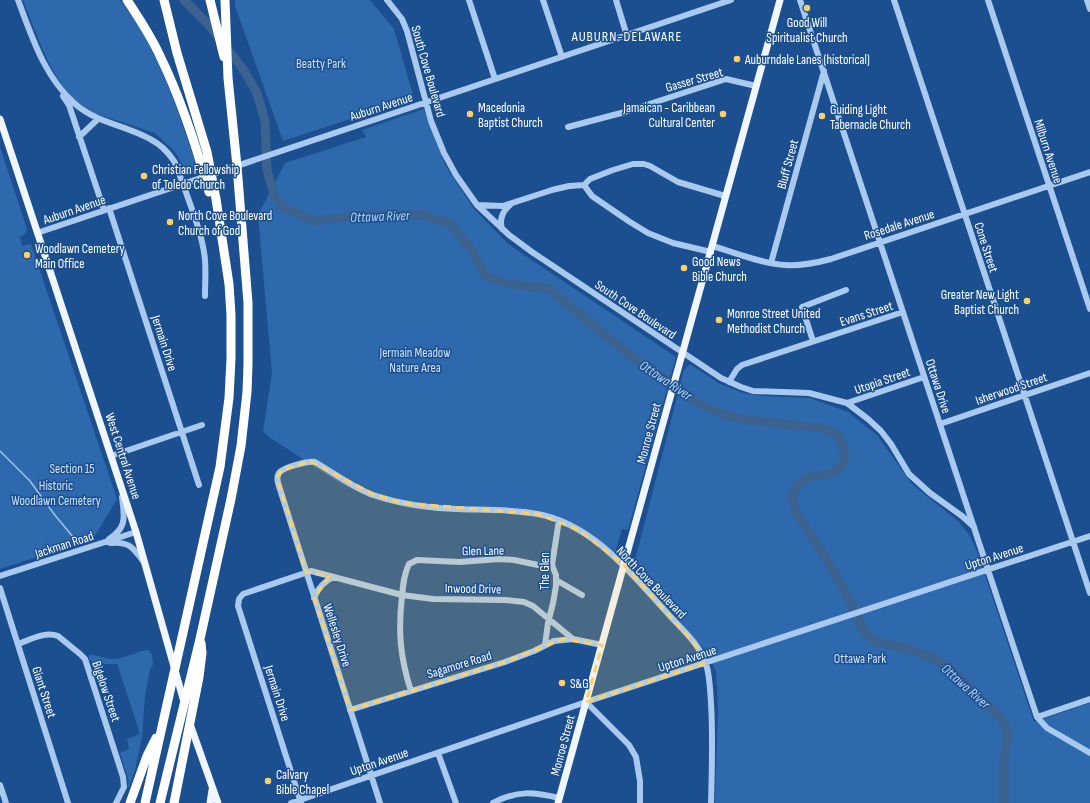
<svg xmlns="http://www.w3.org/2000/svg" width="1090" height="803" font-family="'Sofia Sans Condensed',sans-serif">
  <rect width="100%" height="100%" fill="#1b4f8f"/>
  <path fill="#2e69ad" d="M23,0H120C157,45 179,113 197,168V171L187,173L175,152L155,133L94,113C86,108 76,102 69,94C49,72 34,28 23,0Z
    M235,0H370L394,29L414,98L283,141L235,6Z
    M424,109L445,165L474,209L508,244L676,357L628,530L622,529L613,560C596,545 579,531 557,523C510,505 451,518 401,506C382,501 362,495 344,485C319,471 295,453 270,438L263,431L272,373L258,215L285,163L366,137L362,130Z
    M0,147L27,229L24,235L20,237L22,246L31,244L117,499L93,539L0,569Z
    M690,364L718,383L743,393L762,396L810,398L848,412L877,435L912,484L958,521L970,536L977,551L1034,722L1090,703V803H715L718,709L716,671L706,651L633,568L684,370Z
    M149,650L152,655L153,665L150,669L145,696L142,737L135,770L129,787L127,788L129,782L120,753L129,749L127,739L140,734L117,664H105L92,662L89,659V655C97,654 104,659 111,659C125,659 136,651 149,650Z"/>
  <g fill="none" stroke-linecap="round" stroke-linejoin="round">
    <path stroke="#9cc4f0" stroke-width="1.5" d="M0,451L30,481L54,514L78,543"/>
    <path stroke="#3c6290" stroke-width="9" d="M184,0L208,24L243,69L257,93L265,121L267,170L275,198L284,208L314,221L364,215H424L450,224L472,250L485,276L509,284L549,289L627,353L700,404L725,415L747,420L821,428L837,434L844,448L845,461L835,472L824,475L809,477L797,486L792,497L796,512L830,565L850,601L864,632L874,641L912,650L932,658L948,667L1001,718L1007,729V743L1004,757V803"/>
    <path stroke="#a9c9ee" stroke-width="6" d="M18,0C32,37 44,76 74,103C96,123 125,125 150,139C160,144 168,152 174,161C178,168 180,177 183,184C191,207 203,236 205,260C206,272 205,284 205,296
      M387,0L402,19L407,31L431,121L444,153L456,175L477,205L509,235L532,252L721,378L741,387L753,391L809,393L847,403L868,419L881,431L891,444L909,474L930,493L962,516L974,527
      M469,0L495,79
      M543,0L562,57
      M616,0L627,36
      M800,0L988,570L1037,717L1047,728L1090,753
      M894,0L1090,593
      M988,0L1090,309
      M1087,0L1090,9
      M63,96L69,105L104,210
      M568,127L625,112L726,79L756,86
      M79,137L98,119
      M584,185L592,196L630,222L648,233L673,243L711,252
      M477,205L503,206L552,190L569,186L584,185L590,179L613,170L633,164H644L650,166L678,182L725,196
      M109,208L199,485
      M502,229C499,218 503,211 511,204
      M37,233L731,0
      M712,246C734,252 762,264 785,265C801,266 816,263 831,259L1090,172
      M771,263L824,71
      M813,341L802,307L846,290
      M729,382L737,369L742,365L903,312
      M847,403L924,377
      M940,424L1090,373
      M111,456L202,425
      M109,539C128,527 124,516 122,497
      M110,543C128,541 133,547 143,561
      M0,576L136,532
      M556,580L582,595
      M0,588L68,803
      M314,598C318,588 323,582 333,577
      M18,644C30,640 45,631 58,636L80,654L85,659L123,777L124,787L116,803
      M545,645L548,623L553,603L556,586V575L552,565L559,520
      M411,691C400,657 398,631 402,596C403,585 404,574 409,564L417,560L460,562L499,559L514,560L543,566L552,565
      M586,702L629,745L636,757L640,781V803
      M350,710L505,662L534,651L554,641L573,639
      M1037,717L1090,699
      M438,753L456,803
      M0,785L6,803
      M291,803L586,702L1090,536
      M301,803L238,606L239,599L243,594L311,571L402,595L433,599L505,600L524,602L533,606L573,639L602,645
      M380,803L278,483C277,479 277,476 279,473C283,467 308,461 315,462C334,473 352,487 373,495C400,504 429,508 457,509C484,510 511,509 538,514C595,525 633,576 670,616C683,630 700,645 706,664C710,676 710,690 711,703C713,736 712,770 711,803
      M493,803C517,790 534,792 559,798"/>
    <path stroke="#f0f6ff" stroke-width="7" d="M0,119L136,532L184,702
      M190,724L218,803
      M210,803L212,790
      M558,803L780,0"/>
    <path stroke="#fff" stroke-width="9" d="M127,0C139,18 151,36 160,56C181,99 196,145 209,192
      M210,0L224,57
      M130,803L147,756L156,738
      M145,803L220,467L229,398L231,359V315L229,284L216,199L207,152L177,53L164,0
      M160,803L200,639L231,499L241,446L247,392L248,364V303L237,166L228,78L225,0
      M174,803L199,677L202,653L201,643"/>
  </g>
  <path fill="#ffd166" fill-opacity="0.2" stroke="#ffd166" stroke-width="3" stroke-dasharray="8 5" stroke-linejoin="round" d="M310,461L373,494L402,503L538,514L579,530L624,565L695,644L706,663L586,702L602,645L563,639L505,662L350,710L314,598L329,576L306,572L277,478L282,470Z"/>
  <g fill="#ffd166" stroke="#1b4f8f" stroke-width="1.5">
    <circle cx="807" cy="8" r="4"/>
    <circle cx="737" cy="59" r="4"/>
    <circle cx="470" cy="114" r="4"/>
    <circle cx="723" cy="114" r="4"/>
    <circle cx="822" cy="116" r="4"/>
    <circle cx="144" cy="176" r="4"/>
    <circle cx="170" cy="222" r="4"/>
    <circle cx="27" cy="255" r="4"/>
    <circle cx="684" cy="268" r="4"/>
    <circle cx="1027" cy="301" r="4"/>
    <circle cx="719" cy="320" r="4"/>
    <circle cx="562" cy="683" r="4"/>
    <circle cx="268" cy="781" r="4"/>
  </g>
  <g text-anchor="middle" stroke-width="3" stroke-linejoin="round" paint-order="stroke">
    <g font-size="13" fill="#fff" stroke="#1b4f8f" text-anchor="start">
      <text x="807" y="27" text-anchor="middle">Good Will<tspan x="807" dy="15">Spiritualist Church</tspan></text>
      <text x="745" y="64">Auburndale Lanes (historical)</text>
      <text x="478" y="112">Macedonia<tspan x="478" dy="15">Baptist Church</tspan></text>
      <text x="715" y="112" text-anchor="end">Jamaican - Caribbean<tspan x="715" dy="15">Cultural Center</tspan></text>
      <text x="830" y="114">Guiding Light<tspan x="830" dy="15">Tabernacle Church</tspan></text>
      <text x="152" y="174">Christian Fellowship<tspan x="152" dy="15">of Toledo Church</tspan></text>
      <text x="178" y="220">North Cove Boulevard<tspan x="178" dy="15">Church of God</tspan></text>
      <text x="35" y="253">Woodlawn Cemetery<tspan x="35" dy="15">Main Office</tspan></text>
      <text x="692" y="266">Good News<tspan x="692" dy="15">Bible Church</tspan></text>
      <text x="1019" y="299" text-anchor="end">Greater New Light<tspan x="1019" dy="15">Baptist Church</tspan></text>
      <text x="727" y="318">Monroe Street United<tspan x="727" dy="15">Methodist Church</tspan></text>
      <text x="570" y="688">S&amp;G</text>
      <text x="276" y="779">Calvary<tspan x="276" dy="15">Bible Chapel</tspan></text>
    </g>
    <g font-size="13" fill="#cfe3fa" stroke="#1b4f8f">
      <text x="321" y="68">Beatty Park</text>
      <text x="415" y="357">Jermain Meadow<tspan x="415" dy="15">Nature Area</tspan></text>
      <text x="72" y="473">Section 15</text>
      <text x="56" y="490">Historic<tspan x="56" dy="15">Woodlawn Cemetery</tspan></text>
      <text x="860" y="663">Ottawa Park</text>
    </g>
    <g font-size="13" fill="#fff" stroke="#1b4f8f">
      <text transform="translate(429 71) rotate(74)" y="5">South Cove Boulevard</text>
      <text transform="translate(694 79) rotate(-16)" y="5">Gasser Street</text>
      <text transform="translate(381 106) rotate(-18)" y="5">Auburn Avenue</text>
      <text transform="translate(1049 151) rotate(72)" y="5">Milburn Avenue</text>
      <text transform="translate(787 164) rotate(-75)" y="5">Bluff Street</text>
      <text transform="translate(74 209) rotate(-19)" y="5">Auburn Avenue</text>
      <text transform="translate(899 224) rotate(-18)" y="5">Rosedale Avenue</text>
      <text transform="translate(987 247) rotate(72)" y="5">Cone Street</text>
      <text transform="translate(636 309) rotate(34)" y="5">South Cove Boulevard</text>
      <text transform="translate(866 313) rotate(-18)" y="5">Evans Street</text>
      <text transform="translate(165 343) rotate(72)" y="5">Jermain Drive</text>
      <text transform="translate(882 380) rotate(-19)" y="5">Utopia Street</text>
      <text transform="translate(939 386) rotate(72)" y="5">Ottawa Drive</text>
      <text transform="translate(1011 388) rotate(-19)" y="5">Isherwood Street</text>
      <text transform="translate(648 433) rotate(-75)" y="5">Monroe Street</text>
      <text transform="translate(124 456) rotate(72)" y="5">West Central Avenue</text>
      <text transform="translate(64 544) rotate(-18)" y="5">Jackman Road</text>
      <text transform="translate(483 550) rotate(-1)" y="5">Glen Lane</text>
      <text transform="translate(994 556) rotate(-18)" y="5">Upton Avenue</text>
      <text transform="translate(544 571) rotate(-90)" y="5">The Glen</text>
      <text transform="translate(652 582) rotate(46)" y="5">North Cove Boulevard</text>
      <text transform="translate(473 588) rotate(1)" y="5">Inwood Drive</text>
      <text transform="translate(338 635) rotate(72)" y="5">Wellesley Drive</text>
      <text transform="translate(687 658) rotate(-18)" y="5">Upton Avenue</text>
      <text transform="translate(459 664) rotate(-17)" y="5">Sagamore Road</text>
      <text transform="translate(107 691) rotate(71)" y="5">Bigelow Street</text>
      <text transform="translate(45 692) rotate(72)" y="5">Giant Street</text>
      <text transform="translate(278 693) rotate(72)" y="5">Jermain Drive</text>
      <text transform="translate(562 745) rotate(-75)" y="5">Monroe Street</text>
      <text transform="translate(379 761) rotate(-19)" y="5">Upton Avenue</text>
    </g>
    <g font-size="14" letter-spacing="1" fill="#fff" stroke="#1b4f8f">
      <text x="627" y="41">AUBURN-DELAWARE</text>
    </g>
    <g font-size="14" font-style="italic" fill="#b5d3f5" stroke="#1b4f8f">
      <text transform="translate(380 216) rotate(-2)" y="5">Ottawa River</text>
      <text transform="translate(666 380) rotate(34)" y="5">Ottawa River</text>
      <text transform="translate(966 686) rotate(42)" y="5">Ottawa River</text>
    </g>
  </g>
</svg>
